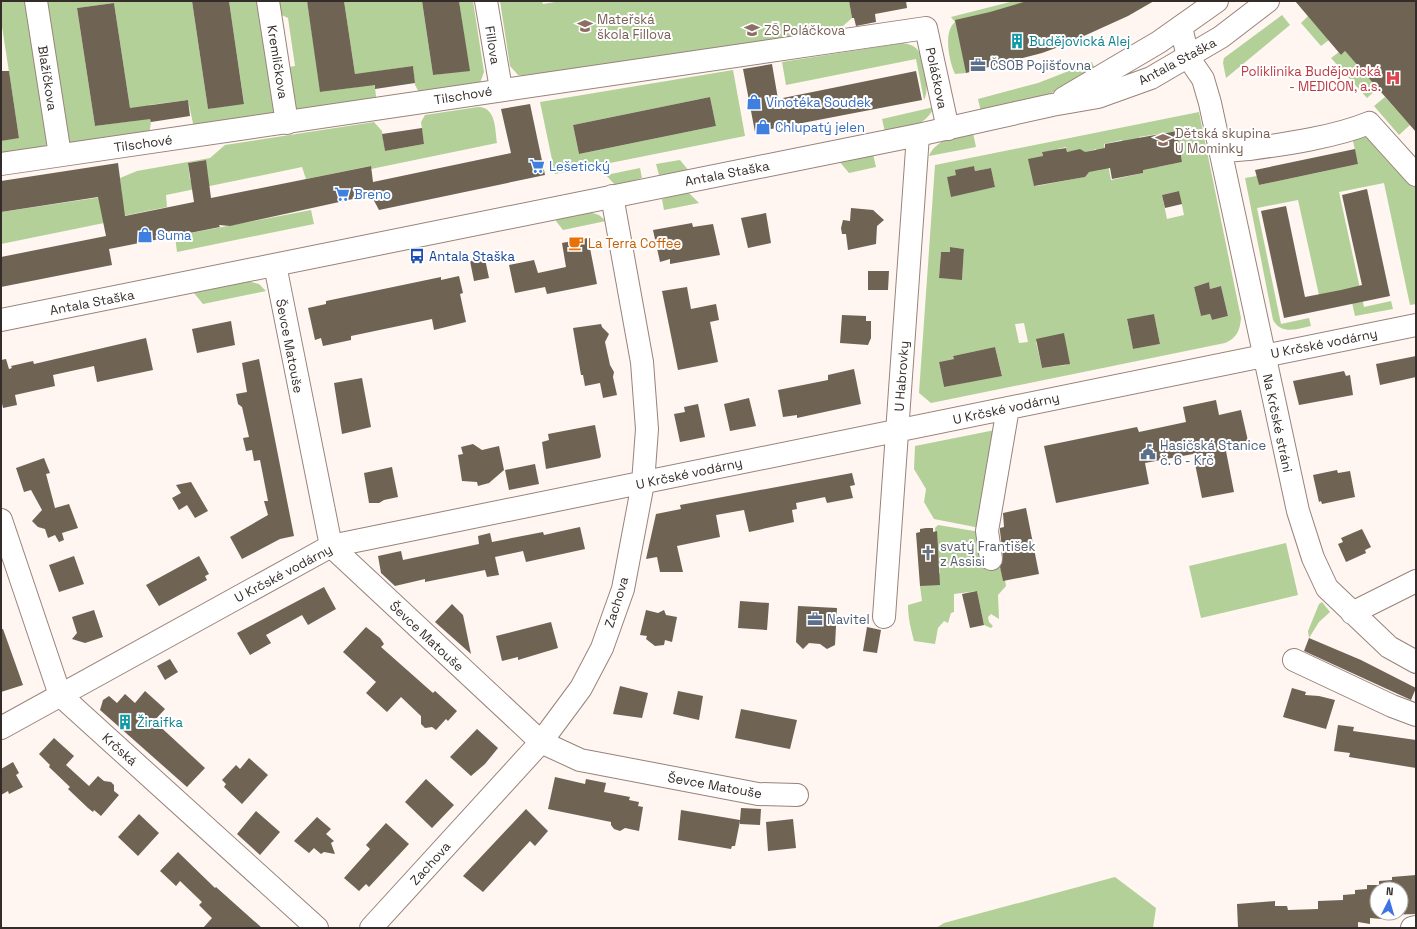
<svg xmlns="http://www.w3.org/2000/svg" width="1417" height="929" font-family="'Space Grotesk',sans-serif">
  <rect width="100%" height="100%" fill="#fff5f1"/>
  <path fill="#b3d098" fill-rule="evenodd" d="M1,1H32L49,140L44,148L1,154V141L19,137L1,20Z
    M43,1H192L208,109L244,103L229,1H263L278,116L194,128L188,100L149,105L151,122L149,135L68,147ZM114,3L132,121L95,126L77,8Z
    M273,1H307L321,92L357,87L344,1H422L433,75L469,70L459,1H473L484,72L480,83L420,94L415,85L413,66L373,72L376,96L375,101L292,113L283,68L295,66L288,18L275,12Z
    M500,1H542L543,4L561,1H849L852,18L835,33L528,77L518,75L510,66Z
    M1014,1H1027L966,73L955,74C949,61 943,32 955,22L951,17Z
    M1282,15L1290,25L1226,78L1223,63L1224,58Z
    M1308,16L1329,40L1321,46L1301,23Z
    M903,43C908,44 913,45 917,49C925,59 930,89 924,100L916,59L786,85L782,62Z
    M1345,51L1378,88L1367,98L1331,58L1339,52L1341,55Z
    M1092,62L1094,67L1071,83L1043,97L981,112L978,99L1038,83Z
    M733,70L745,136L555,174L540,102ZM710,97L716,126L579,154L573,125Z
    M1385,97L1410,125L1399,135L1374,106Z
    M478,107C496,107 495,129 497,143L371,169L370,166L306,179L302,167L166,195L167,207L103,220L104,223L1,244V212L122,194L120,178L137,171L210,158L225,145L374,122L382,131L385,151L424,144L421,122L425,115ZM205,160L208,177L190,180L188,163Z
    M934,107C925,128 904,128 885,132L882,119Z
    M1199,112L1241,318C1240,330 1237,338 1225,343L931,403L919,393L935,165ZM1177,131L1182,162L1158,167L1142,166L1143,173L1111,180L1104,144L1122,140V142L1139,139V137ZM1066,147L1067,152L1081,150L1084,177L1037,186L1034,185L1029,160L1043,157L1042,152L1050,151L1051,155L1059,154L1058,149ZM1096,149L1100,170L1090,171L1086,152ZM974,166L975,171L991,168L995,187L952,196L947,177L956,175L957,170ZM1179,191L1184,215L1167,219L1162,195ZM950,247L964,249L962,279L939,278L941,252H950ZM1209,282L1210,289L1221,286L1228,316L1212,320L1210,314L1201,316L1194,287ZM1154,314L1160,344L1133,349L1127,320ZM1024,323L1028,342L1019,343L1015,324ZM1064,333L1068,362L1066,365L1042,368L1036,342ZM995,347L1002,375L944,387L939,362L954,359L953,356Z
    M973,133L976,147L929,156C937,138 956,137 973,133Z
    M1356,134L1368,136L1379,144L1416,187V304L1410,305L1384,183L1339,192L1364,307L1391,301L1393,309L1355,316L1349,289L1319,295L1298,200L1257,208L1281,324L1309,318L1311,326C1296,329 1282,335 1273,320L1245,178L1257,176L1259,185L1358,164L1353,141Z
    M873,154L876,167L849,173L839,161Z
    M680,160L689,171L659,175L656,164Z
    M640,168L642,178L616,186L606,175Z
    M688,192L699,203L664,210L662,199Z
    M311,210L314,224L177,252L175,236Z
    M589,212L599,215L606,221L563,230L556,221V219Z
    M248,281L259,284L266,291L203,304L194,293Z
    M1000,429L980,528L934,519L924,502L926,489L914,469L915,446Z
    M938,525L980,532L999,562L1003,580H1005L1006,586L998,595L999,619L991,614L988,617L989,622L993,626L991,628L984,625L977,591L954,594V612L951,613L948,623L944,621L938,628L935,644L914,641C911,629 908,618 908,605L922,601L920,586L940,573L935,528Z
    M1286,543L1298,595L1201,618L1189,566Z
    M1322,602L1330,612L1319,622L1309,638L1308,631L1319,604Z
    M1115,877L1156,908L1153,928H936L944,923Z"/>
  <path fill="#6f6353" fill-rule="evenodd" d="M192,1H229L244,104L208,109Z
    M307,1H344L355,74L413,66L415,83L375,89V85L320,92Z
    M422,1H459L470,71L433,75Z
    M849,1H906L907,8L875,14L876,22L856,26L854,18H852Z
    M1027,1H1154L1128,16L1064,45L1042,53L966,73L955,20L990,12Z
    M1295,1H1416V132L1345,51L1341,55Z
    M114,3L130,108L188,100L190,116L151,122L150,119L95,126L77,8Z
    M772,64L778,99L916,71L922,100L755,132L743,69Z
    M1,71H9L19,138L1,141Z
    M710,97L716,126L579,154L573,125Z
    M530,104L545,175L379,210L371,195L230,226L219,225L220,227L109,249L112,265L1,287V257L106,236L98,197L1,212V181L118,163L125,216L194,202L188,163L206,160L211,198L371,166L373,182L511,153L501,109Z
    M422,128L424,144L385,151L382,134Z
    M1177,131L1182,162L1143,170V173L1112,179L1110,168L1089,172L1085,177L1034,186L1028,159L1043,156L1042,152L1066,148L1067,152L1080,149L1085,152L1105,148V144Z
    M1355,149L1358,164L1259,185L1255,170Z
    M974,166L975,171L991,168L995,187L951,197L947,177L956,175L955,170Z
    M1367,189L1390,296L1284,318L1261,211L1286,206L1305,297L1341,290L1362,285L1342,195Z
    M1179,191L1182,204L1165,208L1162,195Z
    M851,208L873,210L884,220L877,226L876,244L848,250L846,234H842L841,228L843,220L850,221Z
    M766,213L771,243L748,248L741,218Z
    M692,223L693,227L713,224L720,255L670,264V259L660,262L653,230Z
    M588,238L597,284L547,294L545,287L515,293L509,265L534,260L538,273L566,267L562,243Z
    M950,247L964,249L962,280L939,278L941,252H950Z
    M485,259L489,278L474,281L470,261Z
    M868,271H889L888,290H868Z
    M459,276L463,293L460,294L466,322L434,330L432,319L351,336V340L323,346L321,338L315,340L308,308L326,304V301L441,277V280Z
    M1209,282L1210,289L1221,286L1228,316L1212,320L1210,314L1201,316L1194,287Z
    M687,287L691,309L716,304L719,320L710,322L718,362L678,370L662,291Z
    M1154,314L1160,344L1133,349L1127,319Z
    M842,315L866,316V321H871V338L868,345L840,343Z
    M231,321L235,345L197,353L192,329Z
    M601,324L602,327L609,334L605,342L610,365L614,372L613,377L617,395L603,398L600,383L585,386L583,375H581L573,328Z
    M1064,333L1070,364L1042,368L1036,339Z
    M146,338L153,370L97,382L94,366L53,375L55,386L15,395L17,405L3,408L1,399V360L6,359L9,369L12,368L11,366L33,361L34,364Z
    M995,347L1002,376L944,387L939,362L954,359L953,356Z
    M1416,356V377L1380,385L1376,364Z
    M259,359L294,536L280,539L242,559L230,537L268,515L264,501H268L260,460L254,461L252,450L246,451L243,438L249,437L242,407L238,404L236,394L247,392L242,363Z
    M854,369L861,404L797,418V415L783,417L778,390L828,380V375Z
    M1344,371L1346,376L1350,375L1353,395L1299,405L1293,381Z
    M362,378L371,427L342,434L334,383Z
    M749,398L756,426L730,431L724,404Z
    M1216,400L1219,415L1241,410L1248,441L1225,446L1234,492L1202,498L1193,454L1145,463L1149,484L1056,503L1044,446L1137,427L1139,432L1186,422L1183,407Z
    M698,404L705,437L680,442L674,414L685,412L684,407Z
    M595,425L601,456L600,458L546,469L542,442L549,440L548,434Z
    M473,444L482,450L499,446L504,470L489,483L478,486L477,482L462,481L458,455L463,454L461,447Z
    M44,458L50,473L46,474L55,508L69,504L78,528L62,533L64,540L59,542L55,535L48,538L45,529L38,527L32,521L42,510L31,490L24,492L16,468Z
    M535,464L539,484L509,490L505,470Z
    M392,467L398,497L384,500L379,503H369L364,473Z
    M1337,470L1338,473L1350,471L1355,497L1322,504L1321,501L1319,502L1313,475Z
    M852,473L855,485L850,486L853,498L827,503L825,497L796,503L797,509L792,510L794,522L749,532L744,510L716,515L720,537L677,546L683,572H660L657,557L646,559L656,514L681,509L680,505Z
    M191,482L208,511L195,518L187,505L179,510L172,498L181,493L176,485Z
    M1026,508L1039,574L1003,581L1000,567L1003,557L1000,531V528L1004,527L1003,513Z
    M580,527L585,549L526,562L523,551L495,557L499,575L487,577L485,570L425,582V579L395,586L381,573L378,556L401,551L403,560L479,544L478,536L490,533L492,542L543,532L544,535Z
    M926,528H933V532L937,531L940,585L920,586L916,533L920,532V529Z
    M1362,529L1371,547L1365,550L1366,553L1346,562L1338,544L1343,542L1341,538Z
    M74,556L84,584L59,592L49,565Z
    M199,556L209,574L205,576L207,580L159,606L146,585Z
    M324,587L336,609L308,625L302,615L266,635L271,643L250,655L237,633Z
    M977,591L984,625L970,628L962,594Z
    M740,601L769,603L767,630L738,628Z
    M452,604L463,615L471,654L435,622Z
    M798,606L837,608L835,645L827,649L820,644L809,643L803,649L796,642Z
    M94,610L103,637L85,643L72,639L77,633L72,617Z
    M646,610L658,613L664,610L666,615L677,617L672,642L665,640L664,645L655,646L646,639L647,636L640,635Z
    M551,622L558,648L518,660V657L502,661L496,636Z
    M366,627L380,638L384,644L381,647L433,693L435,691L457,711L448,721L446,719L436,730L432,727L425,728L421,724V716L401,697L387,712L366,693L376,682L343,652Z
    M867,627L881,630L877,653L863,651Z
    M1,629H3L23,685L1,692Z
    M1309,638L1361,660L1416,688L1411,700L1304,651Z
    M170,659L178,672L165,680L157,666Z
    M620,686L648,693L642,718L613,714Z
    M1292,688L1306,692L1305,695L1319,696L1335,700L1326,729L1283,717Z
    M145,691L165,709L154,721L205,768L187,787L100,710L103,700L109,696L117,703L125,694L135,703Z
    M678,691L703,696L699,720L673,714Z
    M741,709L797,720L790,749L735,738Z
    M1338,725L1354,727L1353,731L1416,740V768L1349,757L1350,753L1334,751Z
    M477,729L498,748L485,764L471,776L450,757Z
    M54,738L74,756L66,765L89,786L98,776L104,781L111,782L114,785V791L119,795L101,816L94,810L93,812L88,808L68,789L70,787L49,767L50,765L39,754Z
    M249,758L268,775L242,804L224,787L226,784L222,780L236,765L240,769Z
    M13,762L19,773L16,775L23,787L9,794L8,791L1,795V769Z
    M555,777L585,784L586,779L606,783L604,792L630,797L629,800L639,802L638,806L643,807L639,831L625,828L620,831L614,829L611,825V822L548,809Z
    M426,779L454,805L432,828L405,802Z
    M741,808L761,809L760,825L740,824V821L735,846H732L731,849L678,840L681,810L740,820Z
    M526,809L548,831L535,846L530,841L483,892L463,876Z
    M256,811L280,832L260,855L237,834Z
    M139,814L159,833L138,856L118,837Z
    M317,817L331,829L326,834L334,841L331,843L335,854L324,852L321,854L314,848L309,853L294,841Z
    M793,819L796,848L768,851L766,822Z
    M386,823L409,844L369,887L366,884L359,891L344,878L370,849L366,845Z
    M178,852L215,888L216,887L262,928H203L212,918L199,905L202,902L180,881L176,886L160,871Z
    M1416,875V914L1382,915V919L1370,918V924L1358,922V928H1238L1237,904L1275,901V906H1287L1288,910L1318,909V901L1343,900V895L1355,894V890L1367,889V885H1379V881L1392,880V877ZM1377,889H1401V913H1377Z"/>
  <g fill="none" stroke-linecap="round" stroke-linejoin="round">
    <g stroke="#98837a" stroke-width="24">
      <path id="minor" d="M36,1L60,155
        M268,1L287,123
        M486,1L501,89
        M1181,27L1188,57L1203,79L1210,103L1298,511L1313,558L1327,588L1389,647L1416,662
        M1064,98L1159,42L1217,1
        M1221,152C1230,150 1239,150 1249,149C1286,144 1335,137 1369,123L1416,175
        M1,164L926,28L948,129
        M275,265L331,546L541,742L580,760L758,794L797,795
        M1,320L918,135L1052,105L1098,97L1151,78L1221,37L1268,1
        M1,520L60,695L317,928
        M991,559L987,531L1008,408
        M1352,613L1416,581
        M884,617L918,135
        M1294,660L1392,706L1416,715
        M1,728L331,546L1416,325
        M371,928L541,742L581,688L602,648L623,589L643,483L647,429L642,362L612,196
        M1412,928L1416,927"/>
    </g>
    <use href="#minor" stroke="#fff" stroke-width="22"/>
  </g>
  <defs>
    <g id="school-bare" transform="scale(1.2)"><path d="M0-5L7-2L0 1L-7-2ZM-4 1L0 2.5L4 1V4Q0 6-4 4Z" fill="#8d6e63" stroke="#fff" stroke-width="2.5" paint-order="stroke"/></g>
    <g id="building-bare" transform="scale(1.2)"><path d="M-4-6H4V6H1V3H-1V6H-4ZM-2.5-4.3h1.7v1.8h-1.7ZM.8-4.3h1.7v1.8H.8ZM-2.5-1h1.7V.8h-1.7ZM.8-1h1.7V.8H.8Z" fill="#0f9aa8" stroke="#fff" stroke-width="2.5" paint-order="stroke"/></g>
    <g id="office-bare" transform="scale(1.2)"><path d="M-6-3h4V-5.5h4V-3h4V5H-6ZM-1-4.5V-3h2v-1.5ZM-6 0V1H6V0Z" fill="#5c6f8a" stroke="#fff" stroke-width="2.5" paint-order="stroke"/></g>
    <g id="hospital-bare" transform="scale(1.2)"><path d="M-5-5h3v3.5h4V-5h3V5h-3V1.5h-4V5h-3Z" fill="#e0444e" stroke="#fff" stroke-width="2.5" paint-order="stroke"/></g>
    <g id="shop-bare" transform="scale(1.2)"><path d="M-5-2.5h2.3a2.7 3.5 0 0 1 5.4 0H5L5.5 6h-11ZM-1.5-2.5h3a1.5 2.3 0 0 0-3 0Z" fill="#3f7fe0" stroke="#fff" stroke-width="2.5" paint-order="stroke"/></g>
    <g id="supermarket-bare" transform="scale(1.2)"><path d="M-6-5.5h2.5l.6 2H6L4.5 2H-2.5L-4.4-4H-6ZM-1.5 3.2a1.3 1.3 0 1 0 .1 0ZM3 3.2a1.3 1.3 0 1 0 .1 0Z" fill="#3f7fe0" stroke="#fff" stroke-width="2.5" paint-order="stroke"/></g>
    <g id="cafe-bare" transform="scale(1.2)"><path d="M-5.5-4.5H6V0H3Q3 3.5 0 3.5H-2.5Q-5.5 3.5-5.5 0ZM3-3.2v2h1.7v-2ZM-6 4.5H4V6H-6Z" fill="#e8710a" stroke="#fff" stroke-width="2.5" paint-order="stroke"/></g>
    <g id="bus-bare" transform="scale(1.2)"><path d="M-5-6H5V4H4V6H2V4H-2V6H-4V4H-5ZM-3.5-4V0h7V-4ZM-3.5 1.2v1.5H-2V1.2ZM2 1.2v1.5H3.5V1.2Z" fill="#1a4fb4" stroke="#fff" stroke-width="2.5" paint-order="stroke"/></g>
    <g id="civic-bare" transform="scale(1.2)"><path d="M-.6-6.5H3V-4.5H.6V-3L4-1V1h2V6H-6V1h2V-1L-.6-3ZM-1.2 2.5V6h2.4V2.5Z" fill="#5c6f8a" stroke="#fff" stroke-width="2.5" paint-order="stroke"/></g>
    <g id="church-bare" transform="scale(1.2)"><path d="M-1.2-6h2.4v3.5h3.3v2.4h-3.3V6h-2.4V-.1h-3.3v-2.4h3.3Z" fill="#6b7280" stroke="#fff" stroke-width="2.5" paint-order="stroke"/></g>
  </defs>
  <g fill-rule="evenodd">
    <use href="#school-bare" x="585" y="26"/>
    <use href="#school-bare" x="752" y="30"/>
    <use href="#building-bare" x="1017" y="41"/>
    <use href="#office-bare" x="978" y="65"/>
    <use href="#hospital-bare" x="1393" y="78"/>
    <use href="#shop-bare" x="754" y="102"/>
    <use href="#shop-bare" x="763" y="127"/>
    <use href="#school-bare" x="1163" y="140"/>
    <use href="#supermarket-bare" x="537" y="166"/>
    <use href="#supermarket-bare" x="342" y="194"/>
    <use href="#shop-bare" x="145" y="235"/>
    <use href="#cafe-bare" x="576" y="243"/>
    <use href="#bus-bare" x="417" y="256"/>
    <use href="#civic-bare" x="1148" y="452"/>
    <use href="#church-bare" x="928" y="553"/>
    <use href="#office-bare" x="815" y="619"/>
    <use href="#building-bare" x="125" y="722"/>
  </g>
  <g text-anchor="middle" stroke-width="4" stroke-linejoin="round" paint-order="stroke">
    <g font-size="13" fill="#785e54" stroke="#fff" text-anchor="start">
      <text x="597" y="24">Mateřská<tspan x="597" dy="15">škola Fillova</tspan></text>
      <text x="764" y="35">ZŠ Poláčkova</text>
      <text x="1175" y="138">Dětská skupina<tspan x="1175" dy="15">U Mominky</tspan></text>
    </g>
    <g font-size="13" fill="#0d838f" stroke="#fff" text-anchor="start">
      <text x="1029" y="46">Budějovická Alej</text>
      <text x="137" y="727">Žiraifka</text>
    </g>
    <g font-size="13" fill="#342c28" stroke="#fff">
      <text transform="translate(493 45) rotate(81)" y="5">Fillova</text>
      <text transform="translate(1177 61) rotate(-28)" y="5">Antala Staška</text>
      <text transform="translate(278 62) rotate(81)" y="5">Kremličkova</text>
      <text transform="translate(48 78) rotate(81)" y="5">Blažíčkova</text>
      <text transform="translate(937 78) rotate(78)" y="5">Poláčkova</text>
      <text transform="translate(463 95) rotate(-9)" y="5">Tilschové</text>
      <text transform="translate(143 143) rotate(-8)" y="5">Tilschové</text>
      <text transform="translate(727 173) rotate(-11)" y="5">Antala Staška</text>
      <text transform="translate(92 302) rotate(-11)" y="5">Antala Staška</text>
      <text transform="translate(1324 343) rotate(-11)" y="5">U Krčské vodárny</text>
      <text transform="translate(290 346) rotate(79)" y="5">Ševce Matouše</text>
      <text transform="translate(901 376) rotate(-86)" y="5">U Habrovky</text>
      <text transform="translate(1006 408) rotate(-12)" y="5">U Krčské vodárny</text>
      <text transform="translate(1278 423) rotate(78)" y="5">Na Krčské stráni</text>
      <text transform="translate(689 473) rotate(-12)" y="5">U Krčské vodárny</text>
      <text transform="translate(283 573) rotate(-28)" y="5">U Krčské vodárny</text>
      <text transform="translate(616 602) rotate(-73)" y="5">Zachova</text>
      <text transform="translate(427 636) rotate(43)" y="5">Ševce Matouše</text>
      <text transform="translate(120 749) rotate(42)" y="5">Krčská</text>
      <text transform="translate(715 785) rotate(10)" y="5">Ševce Matouše</text>
      <text transform="translate(430 863) rotate(-48)" y="5">Zachova</text>
    </g>
    <g font-size="13" fill="#4e5e75" stroke="#fff" text-anchor="start">
      <text x="990" y="70">ČSOB Pojišťovna</text>
      <text x="1160" y="450">Hasičská Stanice<tspan x="1160" dy="15">č. 6 - Krč</tspan></text>
      <text x="827" y="624">Navitel</text>
    </g>
    <g font-size="13" fill="#be3a42" stroke="#fff" text-anchor="end">
      <text x="1381" y="76">Poliklinika Budějovická<tspan x="1381" dy="15">- MEDICON, a.s.</tspan></text>
    </g>
    <g font-size="13" fill="#366cbe" stroke="#fff" text-anchor="start">
      <text x="766" y="107">Vinotéka Soudek</text>
      <text x="775" y="132">Chlupatý jelen</text>
      <text x="549" y="171">Lešetický</text>
      <text x="354" y="199">Breno</text>
      <text x="157" y="240">Suma</text>
    </g>
    <g font-size="13" fill="#c56008" stroke="#fff" text-anchor="start">
      <text x="588" y="248">La Terra Coffee</text>
    </g>
    <g font-size="13" fill="#164399" stroke="#fff" text-anchor="start">
      <text x="429" y="261">Antala Staška</text>
    </g>
    <g font-size="13" fill="#5b616d" stroke="#fff" text-anchor="start">
      <text x="940" y="551">svatý František<tspan x="940" dy="15">z Assisi</tspan></text>
    </g>
  </g>
  <rect width="1417" height="929" fill="none" stroke="#342c28" stroke-width="4"/>
  <g transform="translate(1389 901) rotate(5)"><circle r="19" fill="#ffffff" stroke="#aeaba9"/>
  <path d="M0-3L7 15L0 10L-7 15Z" fill="#3d73e3"/>
  <text y="-6" font-size="11" font-weight="bold" text-anchor="middle" fill="#342c28">N</text>
  </g>
</svg>
